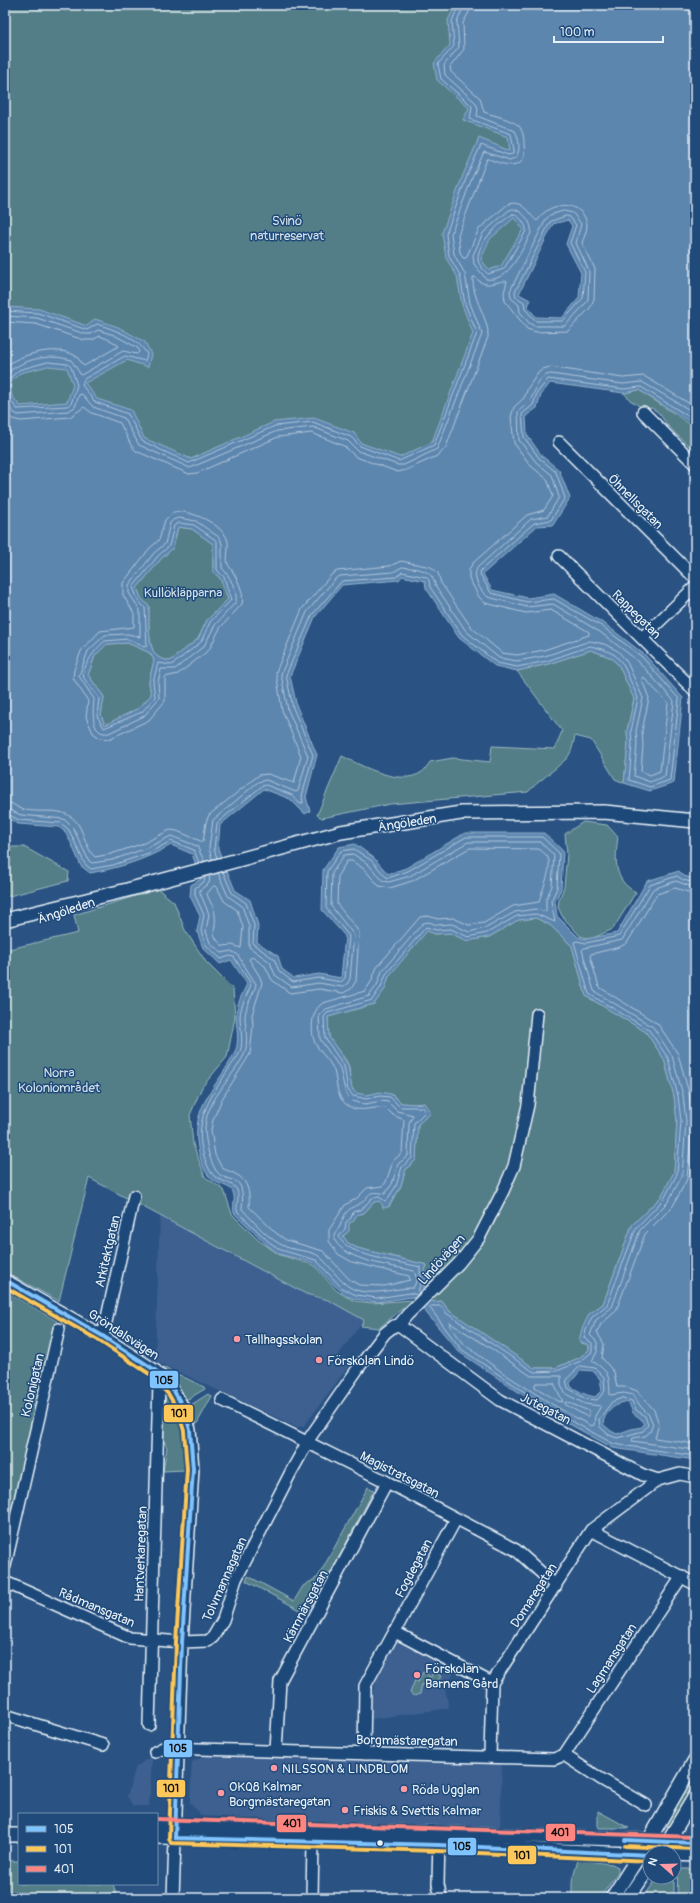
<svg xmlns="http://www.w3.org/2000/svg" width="700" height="1903" font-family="Pangolin,sans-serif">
  <rect width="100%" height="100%" fill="#2a5383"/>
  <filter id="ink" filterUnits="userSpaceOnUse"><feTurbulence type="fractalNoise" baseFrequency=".025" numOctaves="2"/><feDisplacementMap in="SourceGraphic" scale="8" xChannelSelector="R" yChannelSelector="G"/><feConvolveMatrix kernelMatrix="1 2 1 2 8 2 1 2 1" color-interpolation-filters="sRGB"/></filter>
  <g filter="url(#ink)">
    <path fill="#3c6190" d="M160,1216L306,1294L328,1300L364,1320L339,1354L350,1364L304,1426L297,1427L155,1361Z
      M404,1639L457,1668L445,1689L449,1708L371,1719L372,1694L376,1681L398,1640Z
      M205,1756L502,1761L500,1830L202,1816L190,1803L192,1762Z
      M150,1757L152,1760L149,1806H133L127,1796L136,1767Z"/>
    <path fill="#527e87" stroke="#9db8c0" d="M5,5H611L450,427L345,514L228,443L191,459L177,453L5,440Z
      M639,390L688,423H695V452L668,426L659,413L652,408L644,409L630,400L624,393Z
      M178,527L192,529L213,544V572L220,578L228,599L207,620L198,639L170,661C166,660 161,659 158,657C147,650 149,618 149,607L141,598L137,588L161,559L173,548Z
      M128,643L150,653L154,660L149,682L151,695L139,708L105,725L101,715L104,697L88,675L95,656L107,644Z
      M591,650L612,658L619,666L634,698L627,731L628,744L624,783L615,779L591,740L575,736C573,744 572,753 566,759C554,771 539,780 528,792L390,804L322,818L317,815L342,756C362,766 401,787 422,772C425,770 428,765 430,762L453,758L490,762L492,746L555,749L562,731L517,671L548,664Z
      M583,822L607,825L618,837C615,859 613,881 636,892L613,929L591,939L580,936L562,916L558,907L559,900L564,887L567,854L565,834Z
      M5,847H24L69,872L68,881L5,897Z
      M158,889L174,902L185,930L206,962L233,989L235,1018L227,1057L202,1087L190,1115L193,1144L205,1177L224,1190L232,1214L258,1240L280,1255L314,1265L336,1290L345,1296L355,1301L372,1303L413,1300L379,1328L361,1326L364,1320L328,1300L306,1294L89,1178L59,1301L5,1272V950L78,933L74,915Z
      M536,918L550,925L572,946L586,996L646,1032L664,1059L674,1096L677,1121L674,1173L661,1197L632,1225L603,1304L589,1314L581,1343L589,1345V1350L579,1358L555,1368H534L448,1310L442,1301L433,1302L422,1290L429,1277L424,1273L427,1265L357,1248L348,1243L342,1236L346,1234L349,1223L356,1215L364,1213L374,1202L379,1201L389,1207L400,1188L406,1169L416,1160L418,1124L426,1117L424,1103L415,1104L401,1103C388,1084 369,1101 356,1093C349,1088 350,1074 349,1067C346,1055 332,1047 329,1036C328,1030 328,1023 328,1017L374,1004L385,989L389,976L427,930L435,934L450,933L467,941L489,937L518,920Z
      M5,1291L57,1321L5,1552Z
      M163,1367L204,1387L205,1389L186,1400Z
      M166,1391C184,1414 189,1441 186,1470L163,1471L167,1447C156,1431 166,1409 166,1391Z
      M208,1394L212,1396L195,1427L191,1405Z
      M368,1487L374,1490L315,1603L308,1611L300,1610L246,1581L248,1576L294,1601L303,1586L318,1577Z
      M423,1672L431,1677L433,1672L441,1676L436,1686L428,1682L426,1686L422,1684L420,1694L414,1696L410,1693L415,1680L418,1682Z
      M695,1772V1785L672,1826H665Z
      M598,1811L629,1828H598Z
      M578,1860L612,1864L618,1867V1872L600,1898H572V1881Z
      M5,1861H19V1884H113L117,1898H5Z
      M678,1869H695V1898H677Z
      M658,1877H674V1898H643Z"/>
    <path fill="#5d86af" stroke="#95b1cc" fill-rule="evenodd" d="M456,5H695V422H690L639,390L624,393L550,383L541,395L537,408L526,416L527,435L542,456L559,470L570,498L553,525L537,526L483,574L492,590L528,598L554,594L605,624L645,655L683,698L674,783L650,791L624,783L628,744L627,731L634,699L619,666L612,658L591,650L548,664L517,671L495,666L459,638L426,588L425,581L402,576L399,580L342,585L315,617L290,676L297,707L317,755L306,797L310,811L305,814L290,799L264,789L220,825L218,849L235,890L250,900L258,925L257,942L278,956L282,969L294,978L319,974L341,978L345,936L322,910L323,870L339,847L355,844L374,858L388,874L406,868L465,833H544L563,851L561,889L555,901L557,916L578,937L586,939L617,933L647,881L679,871L684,876L695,879V1460L613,1448L551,1414L459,1352L413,1297L377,1302L355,1299L347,1296L334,1285L314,1263L279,1254L267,1245L234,1213C232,1206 236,1200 233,1192C231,1186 219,1185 213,1180C204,1174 200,1159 198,1148C190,1105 219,1086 235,1052C240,1041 236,1026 236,1015C237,1004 242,994 247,984L231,960L220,964L203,948L197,931L200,916L190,896L191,885L201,879L192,854L171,845C145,860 119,868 90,873L81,866L71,843L65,832L59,827L18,824L5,816V307L39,309L87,326L95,319L118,327L145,342L151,354L148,367L127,360L85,383L97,399L131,410L144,438L191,459L274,422L314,418L354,433L361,443L400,457L432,442L473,333L462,305L457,276L446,258L442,233L463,175L479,138L510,151L508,137L463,120L469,108L437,80L434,63L450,45L448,20ZM514,218L523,229L501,266L489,270L481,259L490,239ZM568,220L572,226L566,244L581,273L579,298L562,318L536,317L528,307L530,300L519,294L553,224ZM48,366L67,368L73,385L67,402L20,406L12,396L10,383L20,373ZM178,527L192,529L213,544V572L220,578L228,599L207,620L198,639L170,661C166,660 161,659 158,657C147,650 149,618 149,606L141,598L137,588L161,559L173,548ZM128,643L150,653L154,660L149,682L151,695L139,708L105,725L101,715L104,697L88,675L95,656L107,644ZM536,918L550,925L572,946L586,996L646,1032L664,1059L674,1096L677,1121L674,1172L661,1197L632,1225L603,1304L589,1314L582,1329L579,1341L589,1345V1350L579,1358L555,1368H534L448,1310L442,1301L433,1302L422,1290L429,1276L424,1273L427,1265L357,1248L348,1243L343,1236L349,1231V1223L354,1221L356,1215L364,1213L374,1202L379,1201L382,1204L383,1208L388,1207L400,1188L406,1169L416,1160L418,1124L431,1113L424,1103L415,1104L401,1103L391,1094L380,1092L367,1095L356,1093L352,1089L348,1065L329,1037L328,1017L374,1004L385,989L389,976L427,931L435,934L450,933L467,941L489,937L518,920ZM581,1370L593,1371L600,1379L602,1390L595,1397L587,1395L571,1387L570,1383ZM624,1402L629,1403L633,1413L641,1419L644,1424L642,1427L631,1429L617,1434L611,1431L603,1424C604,1413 614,1405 624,1402Z"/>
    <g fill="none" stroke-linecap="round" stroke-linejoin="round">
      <path stroke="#b0c6db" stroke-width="1" d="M513,209C523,210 533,224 531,233C522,249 509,283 486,279L474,264L473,255L483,233L508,211Z
        M564,211L573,213L581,224L576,243L589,271L588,299L585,304L565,326H534L529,323L520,312L519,305L511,298L510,291L546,219L550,215Z
        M513,214C519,215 527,225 526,231L504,269L488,274C484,271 477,263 478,258C478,242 500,222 513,214Z
        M566,216L570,217L576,225L570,243L585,272L583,298L563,321H536L525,309L524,302L516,297L515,292L550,222Z
        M5,311L38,313L87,330L97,324C115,330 137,337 147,354L145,361L125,356L84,379L82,385L95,402L128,414L142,441L189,463L275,426L313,422L351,437L360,446L399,461L434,445L477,333L465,304L460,275L449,256L446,234L467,176L481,145L508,155L513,154L514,150L511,134L470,119L472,106L441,79L438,64L454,46L452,21L459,5
        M5,316L37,318L85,334H91L98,330L114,335L138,348L139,352L137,354L123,351L81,375L71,360C49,353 22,359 5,375
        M5,322L36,324L84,340H92L100,336L112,341L119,346L84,366C80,363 79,357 74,355C56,345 19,354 5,367
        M48,362L68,364L71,367L77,385L71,404L67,406L17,409L8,397L7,381L19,370Z
        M5,402L13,412L18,415L68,411L75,407L79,395L82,394L93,407L124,418L139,445L190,468L277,431L313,427L348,441L358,451L398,465H404L437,449L482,334L470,303L465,274L454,254L451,234L472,178L484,152L510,160L516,157C521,150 519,138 515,131L477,116L478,108L475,102L445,75L444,65L459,47L457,22L464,5
        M5,412L12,419L21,421L70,417L84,407L92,413L120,423L131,445L136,451L189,474L197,473L278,437L312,433L344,446L356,457L398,472L406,470L439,455L446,447L488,337C490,320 471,298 473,277H475C486,290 494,281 507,281L504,293L505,301L527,329L536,332L568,331L590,308L594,299L595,269L582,243C584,237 587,231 587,225C584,203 559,201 545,212C541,214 540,219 537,221C527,213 524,200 508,204L479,229L466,258H463L460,252L458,235L487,159H489C505,166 528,172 524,144C524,138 523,131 519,126C511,119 495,116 484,112L480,98L451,72L450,67L464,49L463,23L469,12L470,5
        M174,512C190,509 225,525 228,542C229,549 225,561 229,566C236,576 245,592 242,604L220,628L209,650L178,674L165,677V701L149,720L109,739L100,738L93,733L86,717L88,701L73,678L74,670L81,651L100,631L134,627V613L123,595V583L149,549L159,540L165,520Z
        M179,518L196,521L220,538L222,544V568C229,575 238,591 236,602L215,625L204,646L175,669H161L158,682L159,698L144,716L109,733C90,736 93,711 94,699L79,676L88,651L105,635L128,634L140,637V610L129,593V585L154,553L165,544L170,523L173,520Z
        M179,523L194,525L217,541V570L224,577L231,600L210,622L201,642L172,665L158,663L153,682L155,697L142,712L104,728L97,716L99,698C95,692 88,685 84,678C80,668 98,646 105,641L128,639L144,647L147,646L145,608L138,600L133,587L158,556L169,546L174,526Z
        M643,677L668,703L660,771L650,775L641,771L643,745L642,731L649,698L642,680Z
        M5,802C12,802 16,807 22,809C42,815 64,804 78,824C84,833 87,851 95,857L111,854L144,843L170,830L177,831L203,842L206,822L209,815L259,775L268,774L294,783L301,756L282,710L276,672L302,609L331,575L337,571L390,566L401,561L431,567L438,573L441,583L471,627L502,653L517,655L544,650L589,635V632L551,610L526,613L485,603L479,597L469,578V569L473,563L527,515L544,510L553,496L547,479L531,466L514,443L511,417L514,407L524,398L528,388L538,373L543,369L550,367L623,378L644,376L695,407
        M5,808L21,815L64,819L73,828L89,861L92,863L112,860L147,848L171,836L197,846L204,861
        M5,813L19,820L61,823L69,830L85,864L91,869L113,865L149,853L171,841L194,850L199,863
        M470,848L539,849C541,851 547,854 548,858C553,868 541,892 539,902L513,906L484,923L469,925L453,918L438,919L428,916L420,917L377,967L371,982L365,991L323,1003C311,1010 310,1031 315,1043C320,1053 331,1061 334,1071C338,1084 335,1096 347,1105C359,1114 373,1106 386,1108L393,1115L404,1120L402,1153L393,1161L386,1182L383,1186L367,1188L357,1198L345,1205L329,1230V1241L338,1254L352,1262L409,1276L410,1280L385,1286L359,1285L349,1279L323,1251L286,1240L276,1233L249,1207C250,1196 249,1181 237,1175C233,1172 227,1171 222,1168L215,1155L211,1130L213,1120L222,1099L250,1054L253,1025L252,1015L262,983L260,977L249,959L252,957L265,966L272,980L290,993L319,989L343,993L351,989L356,981L359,932L337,904L338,875L347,861H352L364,869L379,886L390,888L412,881Z
        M217,858L214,849L217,823L262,786L266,785L292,795L300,804L303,803L302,796L313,755L293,708L286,675L312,615L342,581L396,577L402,572L426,577L429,580L430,587L462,635L497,663L517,667L547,661L590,646L603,649L615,655L623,664L638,698L631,731L632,744L629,780L650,787L670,780L679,699L642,657L603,627L554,599L527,602L491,593L480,574L481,570L534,523L551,520L565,498L556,472L539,458L524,437L522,414L533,405L537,393L548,379L624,389L641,387L691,418H695
        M212,859L209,848L213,820L258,782L266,780L296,792L298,791L308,756L288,710L281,674L307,612L335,579L340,576L393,572L402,567C417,569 432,568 435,585L466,631L499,658L517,661L545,656L590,641L604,644L618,651L627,662L643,698L636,731L637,744L634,776L650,782L665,776L674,701L638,661L600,632L553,604L527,607L488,597C480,591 471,576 478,567L531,519L548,516L559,497L552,475L536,462L519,440L518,412C521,408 526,406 529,402C536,393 537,375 551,374L623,384L642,382L695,413
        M210,875L209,883L200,890V893L209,914L206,931L210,943L222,953L231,951L237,954L256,984C254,995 246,1004 245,1016C245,1027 249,1044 244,1055C232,1079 204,1102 205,1131C206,1143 209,1158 215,1169C226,1188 246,1167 242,1209C254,1222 269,1240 286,1247C296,1251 312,1250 320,1257C333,1268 341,1287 359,1291C380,1295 393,1288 413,1288L417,1280L414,1271C391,1265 346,1262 334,1239C333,1231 338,1231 340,1226C345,1213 346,1210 359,1204C372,1198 363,1189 385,1194L392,1184L398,1164L408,1156L409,1123L413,1115L397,1111L388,1102L381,1101L365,1104L352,1101L346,1095L340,1068L320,1039L319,1015L326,1009L369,996L377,985L382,971L423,923L429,922L437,925L452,924L469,932L486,928L515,912L536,909L546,912V899L552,886L554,855L540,842H468L410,876L389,882L383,881L368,864L353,854L344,855L332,873L331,906L354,935L350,979L347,984L342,987L319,983L292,987L275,975L270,962L249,947V926L242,906L228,896L218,873
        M205,877L204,882L195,888V895L204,915L201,931L206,945L221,959L230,956L234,957L251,984C248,994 241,1004 240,1016C240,1027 244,1041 240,1052C237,1058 232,1064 228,1070C212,1095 195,1118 202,1149C204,1157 208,1170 214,1176C221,1182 233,1182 237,1190C240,1198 236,1204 237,1211L269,1242L281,1250L316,1260L342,1288L356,1295L377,1298L410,1293L418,1295L419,1288L423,1279L420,1274V1267C402,1262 344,1256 339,1236L345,1229L346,1222L351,1218L353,1212L362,1209L372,1198L379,1197L385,1201L387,1200L396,1186L402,1167L412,1158L414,1123L425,1112L422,1107H400L390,1097L380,1096L366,1099L353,1096L348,1090L344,1066L325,1038L324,1017L327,1013L372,1000L381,987L386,974L426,927L436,930L451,929L468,937L487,933L517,916L536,914L555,922L551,901L557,888L559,853L542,837H466L408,871L388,878L385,876L372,861L354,849L341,851L327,871L326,908L349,936L345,978L341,982L319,978L293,982L279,971L274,959L253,944L254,925L246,903L232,893L223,872
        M695,883L683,880L677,876L650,885L619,936L586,943L577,941L574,942L589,994L649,1030L668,1058L678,1096L681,1121L677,1174L664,1199L636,1228L607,1305L592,1317L586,1330L584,1338L592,1343V1352L581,1361L557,1371L534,1372L446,1313L441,1306H431L430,1308L461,1349L553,1411L614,1444L695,1456
        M214,886L217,887L224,901L237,910L243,927L241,948L232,945L223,946C208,933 217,931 215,915C215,908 209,901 207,894Z
        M695,888L676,881L653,889L622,940L584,948L582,950L594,991L653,1027L672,1056L683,1095L686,1121L682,1176L668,1202L640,1230L612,1307L596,1320L590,1335L597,1342V1352L592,1361C610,1372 609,1376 610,1395L624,1393L633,1395L641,1407L649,1415L653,1424L650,1432L645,1436L633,1438L632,1441L695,1450
        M695,894L675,888L657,894L627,943L620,947L591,954L590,956L599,987L658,1024L678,1054L689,1093L692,1121L687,1179L673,1206L645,1234L616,1311L601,1324L597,1332L604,1344L602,1358L614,1372L617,1387H627L637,1391L654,1410L659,1424L655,1438L695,1444
        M450,1323L489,1347L531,1376H561V1386L566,1394L585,1404L601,1406L595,1416L594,1425L591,1426L555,1406L506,1375L465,1345L450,1326Z
        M581,1366L595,1368L604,1377L605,1391L597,1400L586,1399L568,1388L566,1380Z
        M536,1383H554L563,1402L558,1401L535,1387Z
        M623,1398L632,1401L636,1410L645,1416L648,1425L643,1431L617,1438L609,1435L600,1427L599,1419L612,1402Z
        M567,1402L589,1411V1416H586L566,1405L565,1403Z"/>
      <g stroke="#e8f1f8" stroke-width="14">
        <path id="minor" d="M643,412L695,464
          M559,442L695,578
          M559,556L695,691
          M642,638L695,587
          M5,1280L101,1335L155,1370L174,1391L184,1409L190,1430L193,1469L182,1642L173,1898
          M399,1325L500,1400L643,1475L658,1480L680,1474L695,1477
          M101,1335L104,1331L134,1196
          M222,1400L387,1482L516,1550L556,1586
          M591,1530L695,1584
          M5,1566L59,1329
          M5,1582L130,1638L182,1642L208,1641L213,1637L223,1620L236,1579L291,1472L311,1436L359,1367L385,1333L394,1326L399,1325L407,1315L459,1263L479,1238L503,1191L514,1166L528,1105L537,1014
          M395,1632L492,1683
          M5,1715L103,1745
          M149,1725L159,1384
          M276,1751L280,1681L387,1482
          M155,1752L163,1748L554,1759L564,1755L601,1779L646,1805
          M364,1754L365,1686L456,1519
          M564,1755L682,1576
          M490,1756L492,1683L591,1530L658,1480
          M439,1837L438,1884L441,1898
          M649,1840L695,1843
          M674,1855L695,1856
          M312,1898L313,1842"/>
      </g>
      <g stroke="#e8f1f8" stroke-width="16">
        <path id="major" d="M5,920L127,890L341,832L461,813L604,812L695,821
          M157,1825L257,1827L649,1840
          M5,1835H19
          M157,1837L438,1845L650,1855
          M661,1853L695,1796
          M612,1898L649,1840L695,1760
          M628,1898L650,1866"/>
      </g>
      <use href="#minor" stroke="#1f4a7a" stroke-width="11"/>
      <use href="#major" stroke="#1f4a7a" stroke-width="13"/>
      <g stroke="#1f4a7a" stroke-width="7">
        <path id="bus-1" d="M5,1280L101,1335L155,1370L174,1391L184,1409L190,1430L193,1469L182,1642L175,1838L438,1845L650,1855
          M625,1840L695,1843"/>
      </g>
      <g stroke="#1f4a7a" stroke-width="7">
        <path id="bus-2" d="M5,1287L98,1340L151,1375L169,1395L178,1411L184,1431L187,1469L176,1642L169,1838L171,1843L438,1851L650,1861
          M625,1846L695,1849"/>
      </g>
      <g stroke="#1f4a7a" stroke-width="7">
        <path id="bus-3" d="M157,1819L695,1837"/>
      </g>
      <use href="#bus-1" stroke="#80c4ff" stroke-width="4"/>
      <use href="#bus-2" stroke="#fdc75a" stroke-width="4"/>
      <use href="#bus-3" stroke="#ff8680" stroke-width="4"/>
    </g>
  </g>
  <g fill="#ff9aa2" stroke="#1f4a7a" stroke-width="1.5">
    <circle cx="237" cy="1339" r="4"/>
    <circle cx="319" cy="1360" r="4"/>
    <circle cx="417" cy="1675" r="4"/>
    <circle cx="274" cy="1768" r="4"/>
    <circle cx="404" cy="1789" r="4"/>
    <circle cx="221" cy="1793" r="4"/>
    <circle cx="345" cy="1810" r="4"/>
  </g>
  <circle fill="#e8f1f8" stroke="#1f4a7a" stroke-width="1.5" cx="380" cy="1843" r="3.5"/>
  <g text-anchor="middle" stroke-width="3" stroke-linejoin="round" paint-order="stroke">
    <g font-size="13" fill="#d2e0e7" stroke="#1f4a7a">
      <text x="287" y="225">Svinö<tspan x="287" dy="15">naturreservat</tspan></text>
      <text x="183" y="597">Kullökläpparna</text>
      <text x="59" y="1077">Norra<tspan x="59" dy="15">Koloniområdet</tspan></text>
    </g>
    <g font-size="13" fill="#e8f1f8" stroke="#1f4a7a">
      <text transform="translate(636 501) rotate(45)" y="5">Öhnellsgatan</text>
      <text transform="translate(637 614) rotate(45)" y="5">Rappegatan</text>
      <text transform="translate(407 822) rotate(-9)" y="5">Ängöleden</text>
      <text transform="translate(66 910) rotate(-18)" y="5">Ängöleden</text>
      <text transform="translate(107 1251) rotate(-77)" y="5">Arkitektgatan</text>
      <text transform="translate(441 1259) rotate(-48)" y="5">Lindövägen</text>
      <text transform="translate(124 1334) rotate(33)" y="5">Gröndalsvägen</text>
      <text transform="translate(32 1385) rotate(-77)" y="5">Kolonigatan</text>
      <text transform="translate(546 1408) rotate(27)" y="5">Jutegatan</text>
      <text transform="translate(400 1474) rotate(27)" y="5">Magistratsgatan</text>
      <text transform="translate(140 1554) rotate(-88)" y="5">Hantverkaregatan</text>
      <text transform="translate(413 1568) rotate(-62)" y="5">Fogdegatan</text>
      <text transform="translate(224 1579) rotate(-66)" y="5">Tolvmannagatan</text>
      <text transform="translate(533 1595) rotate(-57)" y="5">Domaregatan</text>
      <text transform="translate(305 1606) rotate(-62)" y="5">Kämnärsgatan</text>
      <text transform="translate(97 1607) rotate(23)" y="5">Rådmansgatan</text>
      <text transform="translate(611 1658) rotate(-57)" y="5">Lagmansgatan</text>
      <text transform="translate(407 1740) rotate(1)" y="5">Borgmästaregatan</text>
    </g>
    <g font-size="13" fill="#e8f1f8" stroke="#1f4a7a" text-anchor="start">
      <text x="245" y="1344">Tallhagsskolan</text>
      <text x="327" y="1365">Förskolan Lindö</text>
      <text x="425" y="1673">Förskolan<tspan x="425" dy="15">Barnens Gård</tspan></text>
      <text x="282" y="1773">NILSSON &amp; LINDBLOM</text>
      <text x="229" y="1791">OKQ8 Kalmar<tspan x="229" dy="15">Borgmästaregatan</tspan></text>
      <text x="412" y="1794">Röda Ugglan</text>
      <text x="353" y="1815">Friskis &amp; Svettis Kalmar</text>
    </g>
  </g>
  <g stroke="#1f4a7a" stroke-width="1.5">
    <rect x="149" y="1370" width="30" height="19" rx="4" fill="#80c4ff"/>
    <rect x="163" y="1404" width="31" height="19" rx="4" fill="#fdc75a"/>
    <rect x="163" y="1739" width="30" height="19" rx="4" fill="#80c4ff"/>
    <rect x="156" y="1779" width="30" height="19" rx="4" fill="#fdc75a"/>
    <rect x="276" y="1814" width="31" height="19" rx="4" fill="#ff8680"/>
    <rect x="545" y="1823" width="31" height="19" rx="4" fill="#ff8680"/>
    <rect x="447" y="1837" width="30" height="19" rx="4" fill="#80c4ff"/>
    <rect x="507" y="1845" width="30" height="20" rx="4" fill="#fdc75a"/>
  </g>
  <g font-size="11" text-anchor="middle" font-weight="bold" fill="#111">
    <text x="164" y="1384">105</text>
    <text x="179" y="1417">101</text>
    <text x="178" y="1752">105</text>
    <text x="171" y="1792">101</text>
    <text x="292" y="1827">401</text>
    <text x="560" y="1836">401</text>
    <text x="462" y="1850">105</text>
    <text x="522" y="1859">101</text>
  </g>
  <rect width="700" height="1903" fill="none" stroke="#1f4a7a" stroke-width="20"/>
  <rect x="10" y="10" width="680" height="1883" fill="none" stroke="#e8f1f8" stroke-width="1.5" filter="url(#ink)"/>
  <rect x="18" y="1813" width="140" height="72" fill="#1f4a7a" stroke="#6f8dac"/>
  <rect x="26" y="1826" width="20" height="6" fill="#80c4ff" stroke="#6f8dac"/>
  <text x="54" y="1833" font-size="12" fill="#e8f1f8">105</text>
  <rect x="26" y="1846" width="20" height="6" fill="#fdc75a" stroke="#6f8dac"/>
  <text x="54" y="1853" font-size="12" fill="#e8f1f8">101</text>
  <rect x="26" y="1866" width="20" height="6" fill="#ff8680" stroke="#6f8dac"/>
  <text x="54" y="1873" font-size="12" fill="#e8f1f8">401</text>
  <g transform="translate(662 1865) rotate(290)"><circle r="19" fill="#1f4a7a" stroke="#6f8dac"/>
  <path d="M0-3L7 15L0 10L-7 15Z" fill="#ff9aa2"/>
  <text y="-6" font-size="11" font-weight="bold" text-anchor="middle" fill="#e8f1f8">N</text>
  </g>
  <path d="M554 36v6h109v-6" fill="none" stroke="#e8f1f8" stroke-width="2"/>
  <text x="560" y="36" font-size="12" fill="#e8f1f8" stroke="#1f4a7a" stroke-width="3" paint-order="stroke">100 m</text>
</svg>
